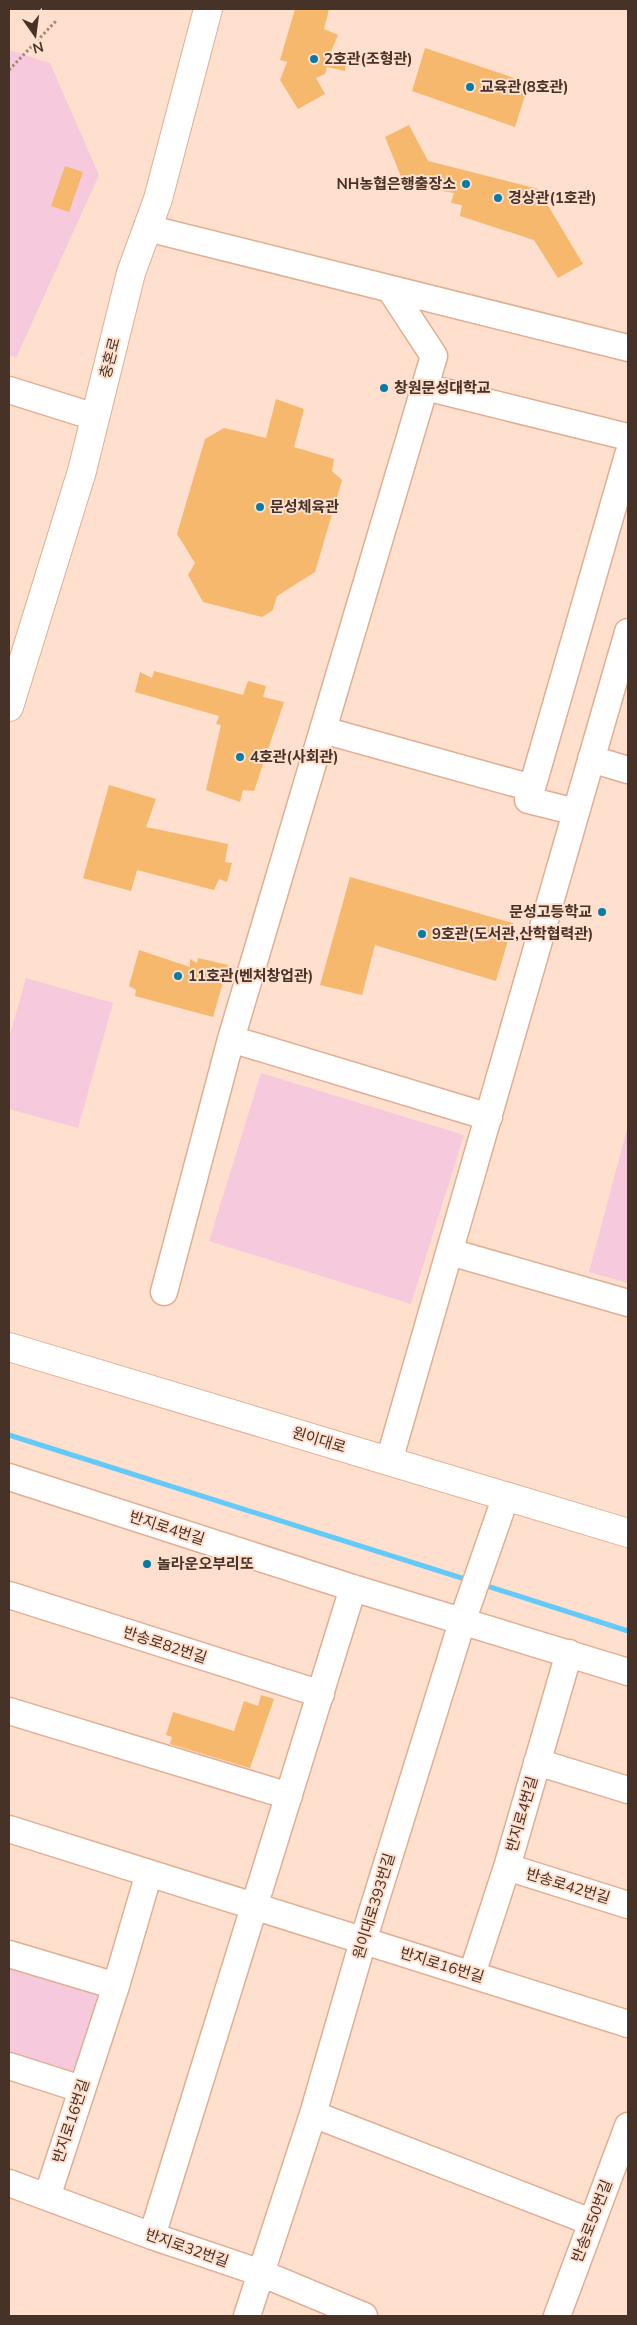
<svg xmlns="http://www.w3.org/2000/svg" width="637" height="2325" font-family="Mulish,'Noto Sans KR',sans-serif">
  <rect width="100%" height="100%" fill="#ffdfcd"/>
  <path fill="#f7c9dd" d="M9,50L50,63L99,175L16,358L9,355Z
    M26,978L113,1003L78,1128L9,1109V1038Z
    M261,1073L464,1135L411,1304L209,1241Z
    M628,1125V1283L589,1272Z
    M9,1958L108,1987L78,2082L9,2061Z"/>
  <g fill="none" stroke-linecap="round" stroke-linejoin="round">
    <path stroke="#63caf9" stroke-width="5" d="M9,1435L468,1580
      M484,1585L628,1631"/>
  </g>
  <path fill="#f5b86c" d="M295,9H329L324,29L338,35L330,54L347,57L345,71L327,67L325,74L316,78L325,94L298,109L280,80L287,62L280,60Z
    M425,48L529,83L515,127L412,91Z
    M409,125L428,161L538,189L583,264L558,278L534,240L460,216L462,205L451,203L454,193L404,184L385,137Z
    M65,166L83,172L69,212L51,206Z
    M276,399L304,409L294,447L334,459L332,471L342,480L315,572L277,596L273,610L262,617L203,602L188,575L195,563L177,534L205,439L224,428L266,438Z
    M154,671L243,695L248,681L266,686L263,697L284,702L254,791L243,790L240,802L206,790L221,725L216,724L219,716L135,692L140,672L152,678Z
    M109,785L156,799L146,827L228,844L225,862L232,863L227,882L219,879L214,890L137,870L131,891L83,878Z
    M350,877L513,923L496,981L375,945L362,995L320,985Z
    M139,950L190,967V959L197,963L198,958L228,965L213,1017L135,996L136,990L129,986Z
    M261,1695L274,1699L250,1768L170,1744L172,1737L166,1735L173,1712L234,1731L244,1701L258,1706Z"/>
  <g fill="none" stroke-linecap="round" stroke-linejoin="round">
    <g stroke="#e1ae92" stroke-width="29">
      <path id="minor" d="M147,228L628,348
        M390,289L434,356L231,1039L489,1117
        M425,387L628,437
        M9,390L95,417
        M323,730L532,788L628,455
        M591,759L628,770
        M532,788L528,800L576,812
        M450,1252L628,1303
        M164,1292L231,1039
        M389,1461L628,632
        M9,1477L353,1588L628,1672
        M9,1595L321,1694
        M9,1711L289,1796
        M537,1762L628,1790
        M9,1829L628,2024
        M507,1867L628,1905
        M9,1954L116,1986
        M472,1974L507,1867L569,1653
        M9,2066L81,2089
        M313,2114L591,2222
        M9,2183L152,2236L261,2273L364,2316
        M47,2197L116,1986L149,1873
        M152,2236L353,1588
        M247,2316L313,2114L363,1941L462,1622L506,1496
        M557,2316L628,2126"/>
    </g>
    <g stroke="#e1ae92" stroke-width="30">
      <path id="major" d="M9,707L82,471L131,273L158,199L208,9
        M9,1347L628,1533"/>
    </g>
    <path stroke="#a3897a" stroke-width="3" stroke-dasharray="2.5 2.5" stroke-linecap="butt" d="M9,70L57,20"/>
    <use href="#minor" stroke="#fff" stroke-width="26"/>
    <use href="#major" stroke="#fff" stroke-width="28"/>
  </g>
  <g fill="#067ba3" stroke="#ffdfcd" stroke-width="2">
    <circle cx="314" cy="59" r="5"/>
    <circle cx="470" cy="87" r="5"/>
    <circle cx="466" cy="184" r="5"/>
    <circle cx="498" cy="198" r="5"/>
    <circle cx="384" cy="388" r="5"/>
    <circle cx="260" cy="507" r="5"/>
    <circle cx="240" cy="757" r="5"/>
    <circle cx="602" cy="912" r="5"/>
    <circle cx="422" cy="934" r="5"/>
    <circle cx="178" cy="976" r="5"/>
    <circle cx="147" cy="1564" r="5"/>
  </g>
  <g text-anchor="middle" stroke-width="4" stroke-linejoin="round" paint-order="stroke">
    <g font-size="15" font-weight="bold" fill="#463226" stroke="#ffdfcd" text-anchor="start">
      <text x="324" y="64">2호관(조형관)</text>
      <text x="480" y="92">교육관(8호관)</text>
      <text x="456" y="189" text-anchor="end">NH농협은행출장소</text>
      <text x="508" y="203">경상관(1호관)</text>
      <text x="394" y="393">창원문성대학교</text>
      <text x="270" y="512">문성체육관</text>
      <text x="250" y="762">4호관(사회관)</text>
      <text x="592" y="917" text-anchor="end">문성고등학교</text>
      <text x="432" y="939">9호관(도서관,산학협력관)</text>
      <text x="188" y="981">11호관(벤처창업관)</text>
      <text x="157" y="1569">놀라운오부리또</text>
    </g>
    <g font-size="15" fill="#463226" stroke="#ffdfcd">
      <text transform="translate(110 358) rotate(-76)" y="5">충혼로</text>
      <text transform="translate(319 1440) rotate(17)" y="5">원이대로</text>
      <text transform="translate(167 1528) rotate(18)" y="5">반지로4번길</text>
      <text transform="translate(165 1645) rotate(18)" y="5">반송로82번길</text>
      <text transform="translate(522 1814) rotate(-74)" y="5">반지로4번길</text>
      <text transform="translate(568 1886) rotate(17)" y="5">반송로42번길</text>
      <text transform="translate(374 1906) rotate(-73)" y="5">원이대로393번길</text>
      <text transform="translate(442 1965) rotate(17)" y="5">반지로16번길</text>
      <text transform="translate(71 2121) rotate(-72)" y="5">반지로16번길</text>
      <text transform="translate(592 2221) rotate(-69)" y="5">반송로50번길</text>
      <text transform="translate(187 2248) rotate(19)" y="5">반지로32번길</text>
    </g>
  </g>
  <rect width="637" height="2325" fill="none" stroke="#463226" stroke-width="20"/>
  <g transform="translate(35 35) rotate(166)" stroke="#ffdfcd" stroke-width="4" paint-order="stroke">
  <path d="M0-4L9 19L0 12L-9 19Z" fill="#463226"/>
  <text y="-8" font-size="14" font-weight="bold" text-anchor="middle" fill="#463226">N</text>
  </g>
</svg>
